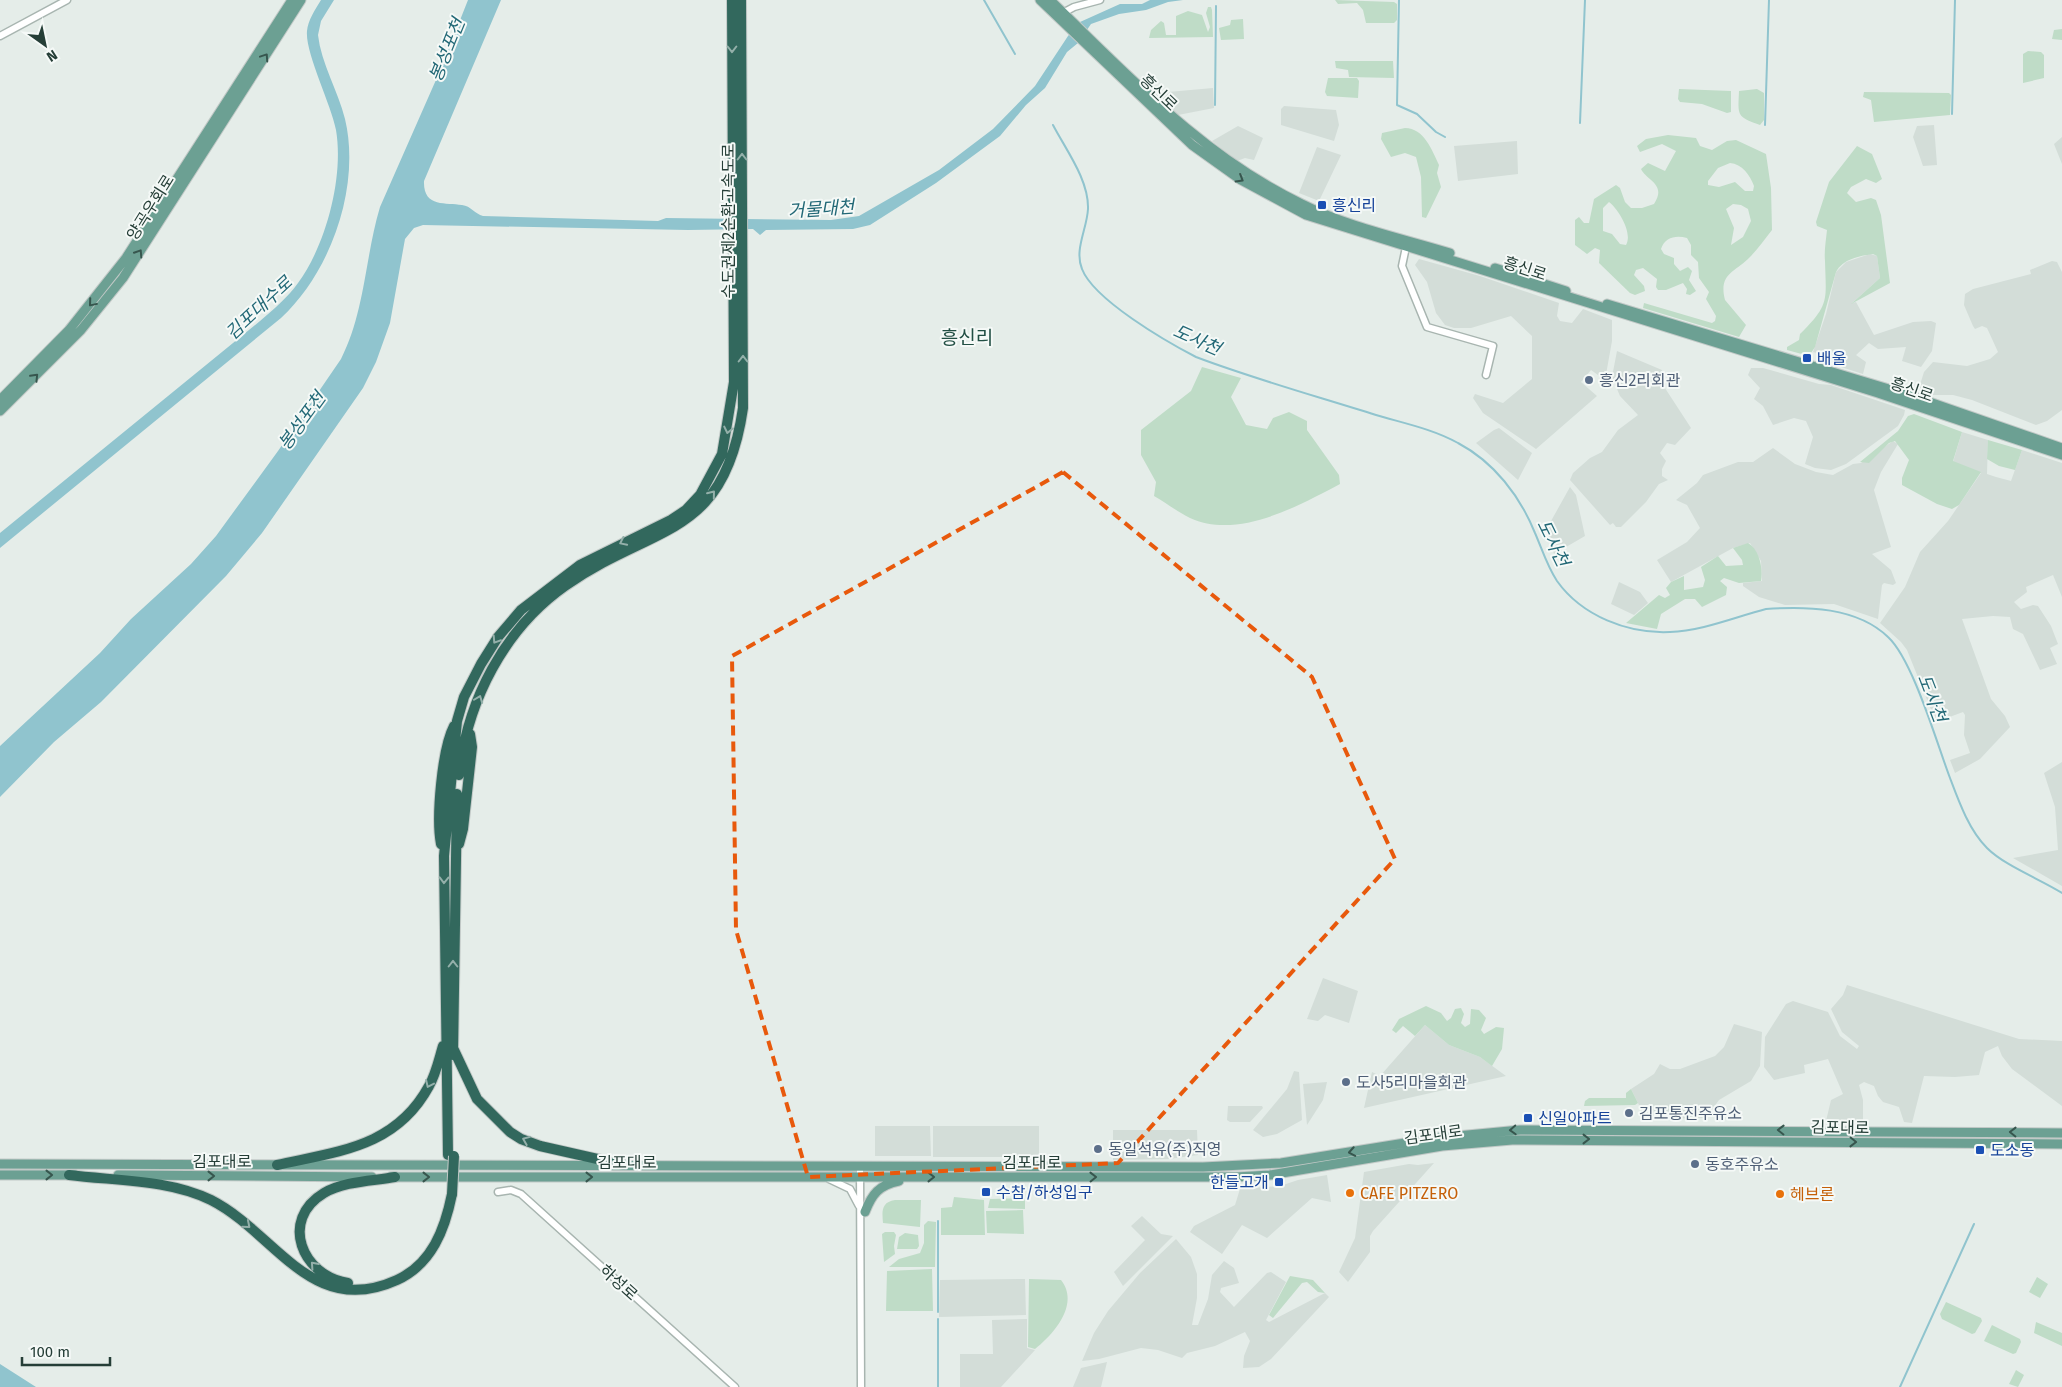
<svg xmlns="http://www.w3.org/2000/svg" width="2062" height="1387" font-family="'Fira Sans','Noto Sans KR',sans-serif">
  <rect width="100%" height="100%" fill="#e5ede9"/>
  <path fill="#d3ddd8" d="M1213,88L1214,108L1178,115L1157,93Z
    M1284,106L1336,110L1339,125L1334,141L1281,125V109Z
    M1934,125L1937,165L1923,166L1913,137L1917,126Z
    M1238,126L1263,138L1254,160L1245,158L1237,161L1212,141Z
    M2062,137V164L2054,144Z
    M1517,141L1518,174L1458,181L1454,146Z
    M1317,147L1341,155L1319,201L1299,193Z
    M1870,254L1877,256L1880,278L1852,303L1856,302L1874,335L1913,322L1931,321L1936,323L1932,351L1921,367L1902,361L1906,347L1878,349L1869,343L1856,355L1866,362L1863,374L1841,367L1840,359L1813,352L1826,314L1836,272L1846,262Z
    M1419,259L1480,276L1559,303L1557,316L1560,321L1572,323L1583,309L1612,320V341L1605,380L1591,370L1581,382L1597,396L1536,449L1483,413L1473,398L1475,394L1503,403L1532,379V336L1511,316L1471,328H1454L1445,325L1436,313L1427,282L1415,265Z
    M2052,261L2057,262L2062,272V410L2047,421L2036,425L1972,400L1953,395H1932L1919,388L1924,372L1933,362L1967,366L1990,359L1998,352L1987,328L1982,326L1975,329L1973,326L1964,305L1965,294L1973,289L2031,274L2030,270Z
    M1617,351L1662,370L1660,378L1663,385L1691,428L1675,445L1667,443L1660,453L1666,461L1662,469V476L1668,480L1659,484L1646,502L1621,527H1616L1613,523L1610,525L1570,480L1573,473L1590,458L1602,452L1618,430L1638,415L1620,396L1612,377Z
    M1751,368H1763L1819,384L1831,385L1905,410L1904,415L1898,426L1846,464L1831,470L1815,468L1805,464L1813,437L1806,421L1794,418L1773,425L1763,406L1754,399L1760,388L1748,375Z
    M1499,428L1532,453L1518,480L1476,443L1494,430Z
    M1962,432L1988,440L1987,474L1996,477L2011,481L2022,450L2062,463V597L2053,575L2026,587L2027,592L2014,602L2021,609L2033,605L2038,606L2051,626L2058,644L2050,648L2057,664L2040,670L2023,634L2013,629L2010,617L1993,616L1962,619L1991,699L2005,716L2010,727L1980,759L1955,773L1950,760L1970,753L1964,735L1965,715L1963,712L1936,722L1907,650L1901,642L1880,623L1905,587L1920,552L1948,521L1981,473L1953,462Z
    M1893,441L1898,444L1881,472L1874,490L1891,547L1872,554L1891,570L1896,583L1893,585L1884,583L1882,585L1878,619L1834,604L1785,605L1759,597L1743,586V583L1762,581L1761,561L1750,543L1733,548L1671,582L1657,560L1687,542L1700,528L1687,505L1676,500L1697,483L1703,475L1738,462H1753L1773,448L1795,464L1816,472L1833,475L1853,464L1861,463Z
    M1570,487L1576,495L1585,536L1554,554L1546,530Z
    M1619,582L1640,592L1648,603L1634,615L1611,604Z
    M2062,762V886L2013,858L2058,850L2055,807L2044,773Z
    M1323,978L1358,991L1349,1023L1325,1015L1318,1021L1307,1019Z
    M1847,985L2019,1039L2062,1041V1106L2012,1069L2002,1056L1998,1046L1985,1052L1979,1075L1955,1077L1924,1076L1912,1123L1904,1122L1899,1107L1883,1102L1878,1096L1874,1086L1864,1082L1859,1085L1863,1100V1121H1826L1831,1100L1843,1094L1828,1059L1804,1065L1805,1073L1774,1080L1764,1067L1765,1037L1786,1004L1793,1001L1828,1012L1840,1036L1857,1049L1859,1046L1842,1032L1831,1009L1843,995Z
    M1734,1024L1762,1032L1760,1066L1751,1081L1719,1100L1706,1118L1646,1119L1631,1089L1654,1074L1660,1064L1670,1069H1680L1715,1056L1724,1047Z
    M1425,1025L1449,1045L1480,1057L1506,1076L1364,1108L1372,1072L1380,1076Z
    M1294,1071L1299,1072L1302,1120L1277,1134L1263,1137L1253,1130L1287,1089Z
    M1327,1082L1323,1100L1307,1125L1303,1084Z
    M1228,1106H1262L1263,1108L1250,1122H1230L1227,1120Z
    M875,1126H930L931,1156H875Z
    M933,1126H1039V1157H933Z
    M1113,1130H1197L1198,1155L1169,1159L1113,1160Z
    M1434,1163L1373,1231L1370,1236V1252L1348,1282L1339,1272L1355,1238L1364,1172L1409,1164L1418,1165Z
    M1327,1175L1331,1202L1312,1198L1267,1238L1242,1225L1222,1254L1190,1232L1194,1226L1235,1205L1240,1189L1280,1186L1298,1180Z
    M1142,1216L1161,1234L1173,1236L1123,1286L1114,1272L1145,1240L1131,1226Z
    M1176,1239L1191,1257L1197,1274V1298L1192,1325H1198L1208,1299L1212,1275L1224,1261L1234,1268L1239,1283L1221,1288L1220,1292L1234,1307L1267,1273L1271,1272L1286,1282L1266,1320L1269,1322L1325,1293L1329,1297L1271,1359L1259,1367L1243,1368L1244,1356L1250,1341L1245,1332L1215,1346L1187,1353L1182,1358L1158,1350L1141,1348L1099,1359L1082,1361L1094,1333L1108,1311L1140,1273Z
    M1025,1279L1026,1315L939,1317L940,1280Z
    M1027,1319V1348L1035,1350L1001,1387H960V1354H993L992,1320Z
    M1107,1362L1101,1387H1073L1081,1368Z"/>
  <path fill="#bfdcc7" fill-rule="evenodd" d="M1335,0L1394,2L1397,4V20L1394,23H1366L1363,10L1357,3L1338,4Z
    M1208,7H1211L1212,10L1213,37L1149,38L1151,30L1161,21L1164,23L1166,35H1176V16L1188,11L1202,15L1208,32L1210,27L1206,13Z
    M1243,19L1244,39L1221,40L1219,28L1230,25L1231,20Z
    M2062,29V40L2052,39L2054,30Z
    M2028,51L2041,52L2044,55V78L2023,83V54Z
    M1335,61H1393L1394,78L1349,77L1348,70L1336,68Z
    M1328,78H1357L1359,81L1358,98L1327,96L1325,92Z
    M1679,89L1731,91V112L1727,113L1702,104L1680,102L1678,99Z
    M1757,89L1764,93V120L1760,125C1736,117 1738,115 1739,91Z
    M1864,92L1949,93L1951,95L1950,115L1874,122L1871,100L1863,97Z
    M1405,128C1424,128 1432,150 1439,165L1437,173L1441,187L1426,218L1422,217L1421,177L1416,157L1405,153L1391,157L1381,139L1382,133Z
    M1668,135L1696,138L1700,146L1712,150L1727,141L1736,140L1766,154L1771,188L1772,230C1765,239 1758,249 1750,257C1736,272 1718,273 1725,300L1746,325L1739,337L1643,308L1644,303L1712,323L1715,321L1716,316L1706,299L1709,292L1699,278L1698,262L1691,255V245L1687,238C1676,235 1665,237 1661,249L1664,254L1674,258V264L1680,271L1688,267L1692,271L1689,280L1696,291L1690,295L1686,294L1687,289L1683,283L1666,290H1658L1656,287L1657,279L1643,268L1636,270L1634,275L1644,286L1645,291L1635,295L1630,293L1599,263L1600,250L1595,248L1587,254L1575,245V220L1579,217L1584,223H1589L1594,199L1616,185L1620,188L1625,202L1631,208H1642L1654,204C1667,184 1647,181 1641,169L1648,163L1665,171L1676,151L1662,144L1640,152L1637,146L1646,139ZM1730,163C1742,164 1750,175 1754,186L1753,191H1745L1735,182L1719,187L1708,185V181L1718,168ZM1609,202C1619,210 1633,233 1626,245L1620,244L1612,234L1603,231V208ZM1733,204L1741,205L1748,209L1751,221L1743,237L1731,245L1734,228L1726,209Z
    M1857,146L1872,154L1882,179L1876,183L1866,179L1851,187L1847,193L1856,202L1871,198L1876,200L1881,215L1890,283L1851,304L1880,278L1877,256L1873,254C1859,256 1843,259 1836,272L1815,347L1809,356L1787,350V347L1799,340L1800,334C1830,304 1826,301 1825,261C1824,251 1826,240 1827,230L1817,226L1816,222L1829,182Z
    M1202,367L1241,378L1231,397L1246,425L1267,429L1273,418L1289,412L1307,421V430L1339,475L1340,484C1298,506 1238,540 1190,518C1178,512 1166,503 1154,496L1156,482L1141,455V430L1191,391Z
    M1914,414L1962,432L1953,461L1981,472L1959,505L1952,509L1937,504L1902,485V478L1909,460L1895,441L1889,443L1869,463L1860,462L1898,431L1908,416Z
    M1988,440L2022,450L2015,470L1999,466L1987,459Z
    M1748,543C1760,550 1763,569 1761,581L1739,583L1724,578L1720,581L1727,587L1726,595L1702,607L1695,599H1685L1661,614L1657,629L1626,623L1659,595L1665,598L1670,595L1666,588L1671,582L1684,576V590L1703,587L1705,580L1701,567L1718,556L1726,566L1743,565L1742,560L1733,548Z
    M1426,1006L1441,1013L1447,1021L1451,1018L1455,1009L1461,1008L1464,1014L1461,1023L1465,1027L1470,1024L1471,1009L1479,1010L1486,1018L1481,1030L1484,1034L1496,1027L1504,1028L1502,1049L1492,1066L1480,1057L1449,1045L1425,1025L1415,1036L1403,1026L1396,1033L1392,1030L1399,1019Z
    M1631,1089L1638,1103L1635,1105L1584,1106L1585,1101L1589,1098H1626V1093Z
    M954,1197L984,1200L985,1235H941V1208L952,1207Z
    M1025,1198V1209L988,1208L990,1199Z
    M895,1200H921L920,1227L883,1223C882,1212 881,1202 895,1200Z
    M1023,1210L1024,1234L987,1233L986,1211Z
    M928,1221L936,1222L935,1267H889L899,1259L920,1253L924,1243V1225Z
    M885,1232H894L896,1235L894,1246L895,1254L884,1262L882,1234Z
    M905,1233L918,1235L919,1246L917,1249H897L899,1237Z
    M932,1269L933,1311H886L887,1271Z
    M1290,1276L1313,1280L1325,1293L1318,1292L1307,1282L1302,1283L1273,1318L1269,1315Z
    M2037,1277L2048,1284L2040,1298L2029,1292Z
    M1029,1279L1061,1280C1080,1304 1054,1334 1035,1349L1028,1347Z
    M1946,1302L1981,1318L1982,1321L1975,1333L1972,1334L1942,1319L1940,1314Z
    M2036,1322L2062,1333V1346L2034,1333Z
    M1992,1325L2020,1339L2021,1342L2016,1353L2013,1354L1984,1341Z
    M2016,1370L2024,1375L2018,1387L2009,1384Z"/>
  <path fill="#90c4ce" d="M321,0H334L321,21L318,35C321,63 338,91 345,119C361,186 331,272 281,318L0,548V533L260,321C274,309 288,297 298,283C326,245 344,177 336,130C331,104 305,53 307,31C308,20 315,10 321,0Z
    M468,0H501L424,181C423,208 446,202 462,205C471,206 475,214 483,216L658,221L666,218L831,220L859,216L939,170L993,129L1035,86L1068,36L1080,22L1120,4H1142L1150,0H1183L1168,2L1146,10L1119,14L1091,24L1078,43L1067,52L1045,88L1026,105L1000,136L936,183L870,225L853,229L766,230L760,235L753,229L688,230L423,225L414,228L405,239L390,323L376,362L363,388L262,533L226,576L101,702L54,742L0,797V746L100,653L131,619L191,564L216,536L278,451L341,359C365,312 365,257 380,207L443,64L438,58L440,53H447Z
    M0,1364L36,1387H0Z"/>
  <g fill="none" stroke-linecap="round" stroke-linejoin="round">
    <path stroke="#90c4ce" stroke-width="2" d="M984,0L1015,54
      M1399,0L1397,105L1417,114L1436,132L1445,137
      M1215,105L1216,6
      M1952,114L1955,0
      M1580,123L1585,0
      M1053,125C1066,150 1089,180 1088,209C1087,229 1074,250 1082,269C1094,300 1167,342 1196,357C1254,379 1316,396 1376,415C1403,423 1433,429 1458,443C1494,462 1520,496 1535,533C1542,549 1547,566 1557,581C1582,616 1628,634 1670,632C1702,631 1735,617 1766,609C1806,606 1857,607 1888,637C1913,660 1937,744 1950,778C1959,802 1969,830 1987,848C2005,866 2040,879 2062,893
      M1765,125L1769,0
      M938,1312V1221
      M938,1387V1319
      M1900,1387L1974,1224"/>
    <g stroke="#a8b5b0" stroke-width="9">
      <path id="minor" d="M1059,15L1074,7L1100,0
        M0,36L67,0
        M1406,247L1402,266L1427,327L1493,346L1486,375
        M860,1167L861,1387
        M829,1179L850,1189L859,1206
        M498,1192L511,1190L521,1194L735,1387"/>
    </g>
    <g stroke="#c2c9c7" stroke-width="11">
      <path id="major" d="M1040,0L1192,145L1241,180L1306,215L1878,393L2062,455
        M1050,0C1129,76 1202,156 1302,204C1348,227 1401,238 1450,253
        M1495,268L1566,291
        M1607,304L1912,396L2062,448
        M0,400L69,330L126,258L292,0
        M0,411L81,330L123,278L301,0
        M0,1164L1203,1167L1281,1163L1436,1138L1520,1130L2062,1133
        M0,1175H75
        M118,1175L372,1177
        M390,1177H1236L1270,1175L1442,1146L1512,1140L2062,1144
        M865,1212C872,1194 879,1185 899,1181"/>
    </g>
    <g stroke="#c2c9c7" stroke-width="12">
      <path id="highway" d="M459,775C467,701 504,629 565,586C654,523 724,540 743,408L741,0
        M441,844C436,818 442,749 454,726
        M459,844L463,829L472,747L470,734
        M453,1048L477,1099L510,1132L521,1139L540,1146L624,1165
        M453,1055L457,794
        M448,1155L444,856L457,721L464,697L481,664L498,637L521,610L580,565L671,520L686,510L700,495L722,454L734,382L732,0
        M277,1165C339,1151 396,1147 429,1086C436,1074 439,1059 443,1046
        M69,1175C116,1181 168,1179 211,1200C276,1233 311,1319 397,1280C432,1264 445,1229 452,1194
        M348,1283C302,1276 279,1220 324,1193C344,1181 373,1181 395,1177"/>
    </g>
    <use href="#minor" stroke="#fff" stroke-width="6"/>
    <use href="#major" stroke="#6ca093" stroke-width="9"/>
    <use href="#highway" stroke="#32685d" stroke-width="10"/>
    <g stroke="#c2c9c7" stroke-width="12" stroke-linecap="butt">
      <path id="highway-bridge" d="M452,1194L454,1156"/>
    </g>
    <use href="#highway-bridge" stroke="#32685d" stroke-width="10"/>
  </g>
  <defs><path id="oneway-chevron" d="M-2-3.5L2.5 0L-2 3.5" fill="none" stroke-width="1.6" stroke-linecap="round" stroke-linejoin="round" transform="scale(1.25)"/></defs>
  <g stroke="#94b0aa">
    <use href="#oneway-chevron" transform="translate(732 49) rotate(90)"/>
    <use href="#oneway-chevron" transform="translate(742 157) rotate(-90)"/>
    <use href="#oneway-chevron" transform="translate(743 359) rotate(-90)"/>
    <use href="#oneway-chevron" transform="translate(728 430) rotate(102)"/>
    <use href="#oneway-chevron" transform="translate(712 494) rotate(-51)"/>
    <use href="#oneway-chevron" transform="translate(623 542) rotate(154)"/>
    <use href="#oneway-chevron" transform="translate(496 640) rotate(123)"/>
    <use href="#oneway-chevron" transform="translate(479 699) rotate(-69)"/>
    <use href="#oneway-chevron" transform="translate(444 880) rotate(91)"/>
    <use href="#oneway-chevron" transform="translate(453 964) rotate(-90)"/>
    <use href="#oneway-chevron" transform="translate(429 1084) rotate(115)"/>
    <use href="#oneway-chevron" transform="translate(526 1140) rotate(-158)"/>
    <use href="#oneway-chevron" transform="translate(247 1225) rotate(40)"/>
    <use href="#oneway-chevron" transform="translate(314 1265) rotate(-132)"/>
  </g>
  <g stroke="#37564e">
    <use href="#oneway-chevron" transform="translate(265 57) rotate(-56)"/>
    <use href="#oneway-chevron" transform="translate(1240 179) rotate(31)"/>
    <use href="#oneway-chevron" transform="translate(139 253) rotate(-57)"/>
    <use href="#oneway-chevron" transform="translate(92 303) rotate(130)"/>
    <use href="#oneway-chevron" transform="translate(35 377) rotate(-46)"/>
    <use href="#oneway-chevron" transform="translate(1513 1130) rotate(177)"/>
    <use href="#oneway-chevron" transform="translate(1781 1130) rotate(-179)"/>
    <use href="#oneway-chevron" transform="translate(2013 1132) rotate(-179)"/>
    <use href="#oneway-chevron" transform="translate(1586 1139)"/>
    <use href="#oneway-chevron" transform="translate(1853 1142) rotate(1)"/>
    <use href="#oneway-chevron" transform="translate(1352 1152) rotate(170)"/>
    <use href="#oneway-chevron" transform="translate(49 1175)"/>
    <use href="#oneway-chevron" transform="translate(211 1176)"/>
    <use href="#oneway-chevron" transform="translate(426 1177)"/>
    <use href="#oneway-chevron" transform="translate(589 1177)"/>
    <use href="#oneway-chevron" transform="translate(931 1177)"/>
    <use href="#oneway-chevron" transform="translate(1093 1177) rotate(-1)"/>
  </g>
  <path fill="none" stroke="#e8590c" stroke-width="4" stroke-dasharray="10 6" stroke-linejoin="round" d="M1063,472L1312,677L1395,859L1118,1163L808,1177L736,930L732,656Z"/>
  <g fill="#1a4fb4" stroke="#f5f9f7" stroke-width="2">
    <rect x="1317" y="200" width="10" height="10" rx="2.5"/>
    <rect x="1802" y="353" width="10" height="10" rx="2.5"/>
    <rect x="1523" y="1113" width="10" height="10" rx="2.5"/>
    <rect x="1975" y="1145" width="10" height="10" rx="2.5"/>
    <rect x="1274" y="1177" width="10" height="10" rx="2.5"/>
    <rect x="981" y="1187" width="10" height="10" rx="2.5"/>
  </g>
  <g fill="#5c6f8a" stroke="#f5f9f7" stroke-width="2">
    <circle cx="1589" cy="380" r="5"/>
    <circle cx="1346" cy="1082" r="5"/>
    <circle cx="1629" cy="1113" r="5"/>
    <circle cx="1098" cy="1149" r="5"/>
    <circle cx="1695" cy="1164" r="5"/>
  </g>
  <g fill="#e8710a" stroke="#f5f9f7" stroke-width="2">
    <circle cx="1350" cy="1193" r="5"/>
    <circle cx="1780" cy="1194" r="5"/>
  </g>
  <g text-anchor="middle" stroke-width="4" stroke-linejoin="round" paint-order="stroke">
    <g font-size="16" fill="#253e37" stroke="#f5f9f7">
      <text transform="translate(1159 92) rotate(44)" y="6">흥신로</text>
      <text transform="translate(150 207) rotate(-58)" y="6">양곡우회로</text>
      <text transform="translate(728 221) rotate(-90)" y="6">수도권제2순환고속도로</text>
      <text transform="translate(1525 268) rotate(18)" y="6">흥신로</text>
      <text transform="translate(1912 389) rotate(19)" y="6">흥신로</text>
      <text transform="translate(1840 1127) rotate(1)" y="6">김포대로</text>
      <text transform="translate(1433 1134) rotate(-8)" y="6">김포대로</text>
      <text x="222" y="1167">김포대로</text>
      <text x="627" y="1168">김포대로</text>
      <text x="1032" y="1168">김포대로</text>
      <text transform="translate(619 1282) rotate(42)" y="6">하성로</text>
    </g>
    <g font-size="16" fill="#164399" stroke="#f5f9f7" text-anchor="start">
      <text x="1332" y="211">흥신리</text>
      <text x="1817" y="364">배울</text>
      <text x="1538" y="1124">신일아파트</text>
      <text x="1990" y="1156">도소동</text>
      <text x="1269" y="1188" text-anchor="end">한들고개</text>
      <text x="996" y="1198">수참/하성입구</text>
    </g>
    <g font-size="16" fill="#4e5e75" stroke="#f5f9f7" text-anchor="start">
      <text x="1599" y="386">흥신2리회관</text>
      <text x="1356" y="1088">도사5리마을회관</text>
      <text x="1639" y="1119">김포통진주유소</text>
      <text x="1108" y="1155">동일석유(주)직영</text>
      <text x="1705" y="1170">동호주유소</text>
    </g>
    <g font-size="16" fill="#c56008" stroke="#f5f9f7" text-anchor="start">
      <text x="1360" y="1199">CAFE PITZERO</text>
      <text x="1790" y="1200">헤브론</text>
    </g>
    <g font-size="18" font-style="italic" fill="#226876" stroke="#f5f9f7">
      <text transform="translate(447 50) rotate(-68)" y="6">봉성포천</text>
      <text transform="translate(821 209) rotate(-4)" y="6">거물대천</text>
      <text transform="translate(259 308) rotate(-43)" y="6">김포대수로</text>
      <text transform="translate(1197 340) rotate(24)" y="6">도사천</text>
      <text transform="translate(302 421) rotate(-54)" y="6">봉성포천</text>
      <text transform="translate(1553 543) rotate(64)" y="6">도사천</text>
      <text transform="translate(1932 698) rotate(69)" y="6">도사천</text>
    </g>
    <g font-size="19" fill="#224f44" stroke="#f5f9f7">
      <text x="967" y="344">흥신리</text>
    </g>
  </g>
  <g transform="translate(45 45) rotate(147)" stroke="#f5f9f7" stroke-width="4" paint-order="stroke">
  <path d="M0-4L9 19L0 12L-9 19Z" fill="#253e37"/>
  <text y="-8" font-size="14" font-weight="bold" text-anchor="middle" fill="#253e37">N</text>
  </g>
  <path d="M22 1357v8h88v-8" fill="none" stroke="#253e37" stroke-width="2.5"/>
  <text x="30" y="1357" font-size="15" fill="#253e37" stroke="#f5f9f7" stroke-width="4" paint-order="stroke">100 m</text>
</svg>
